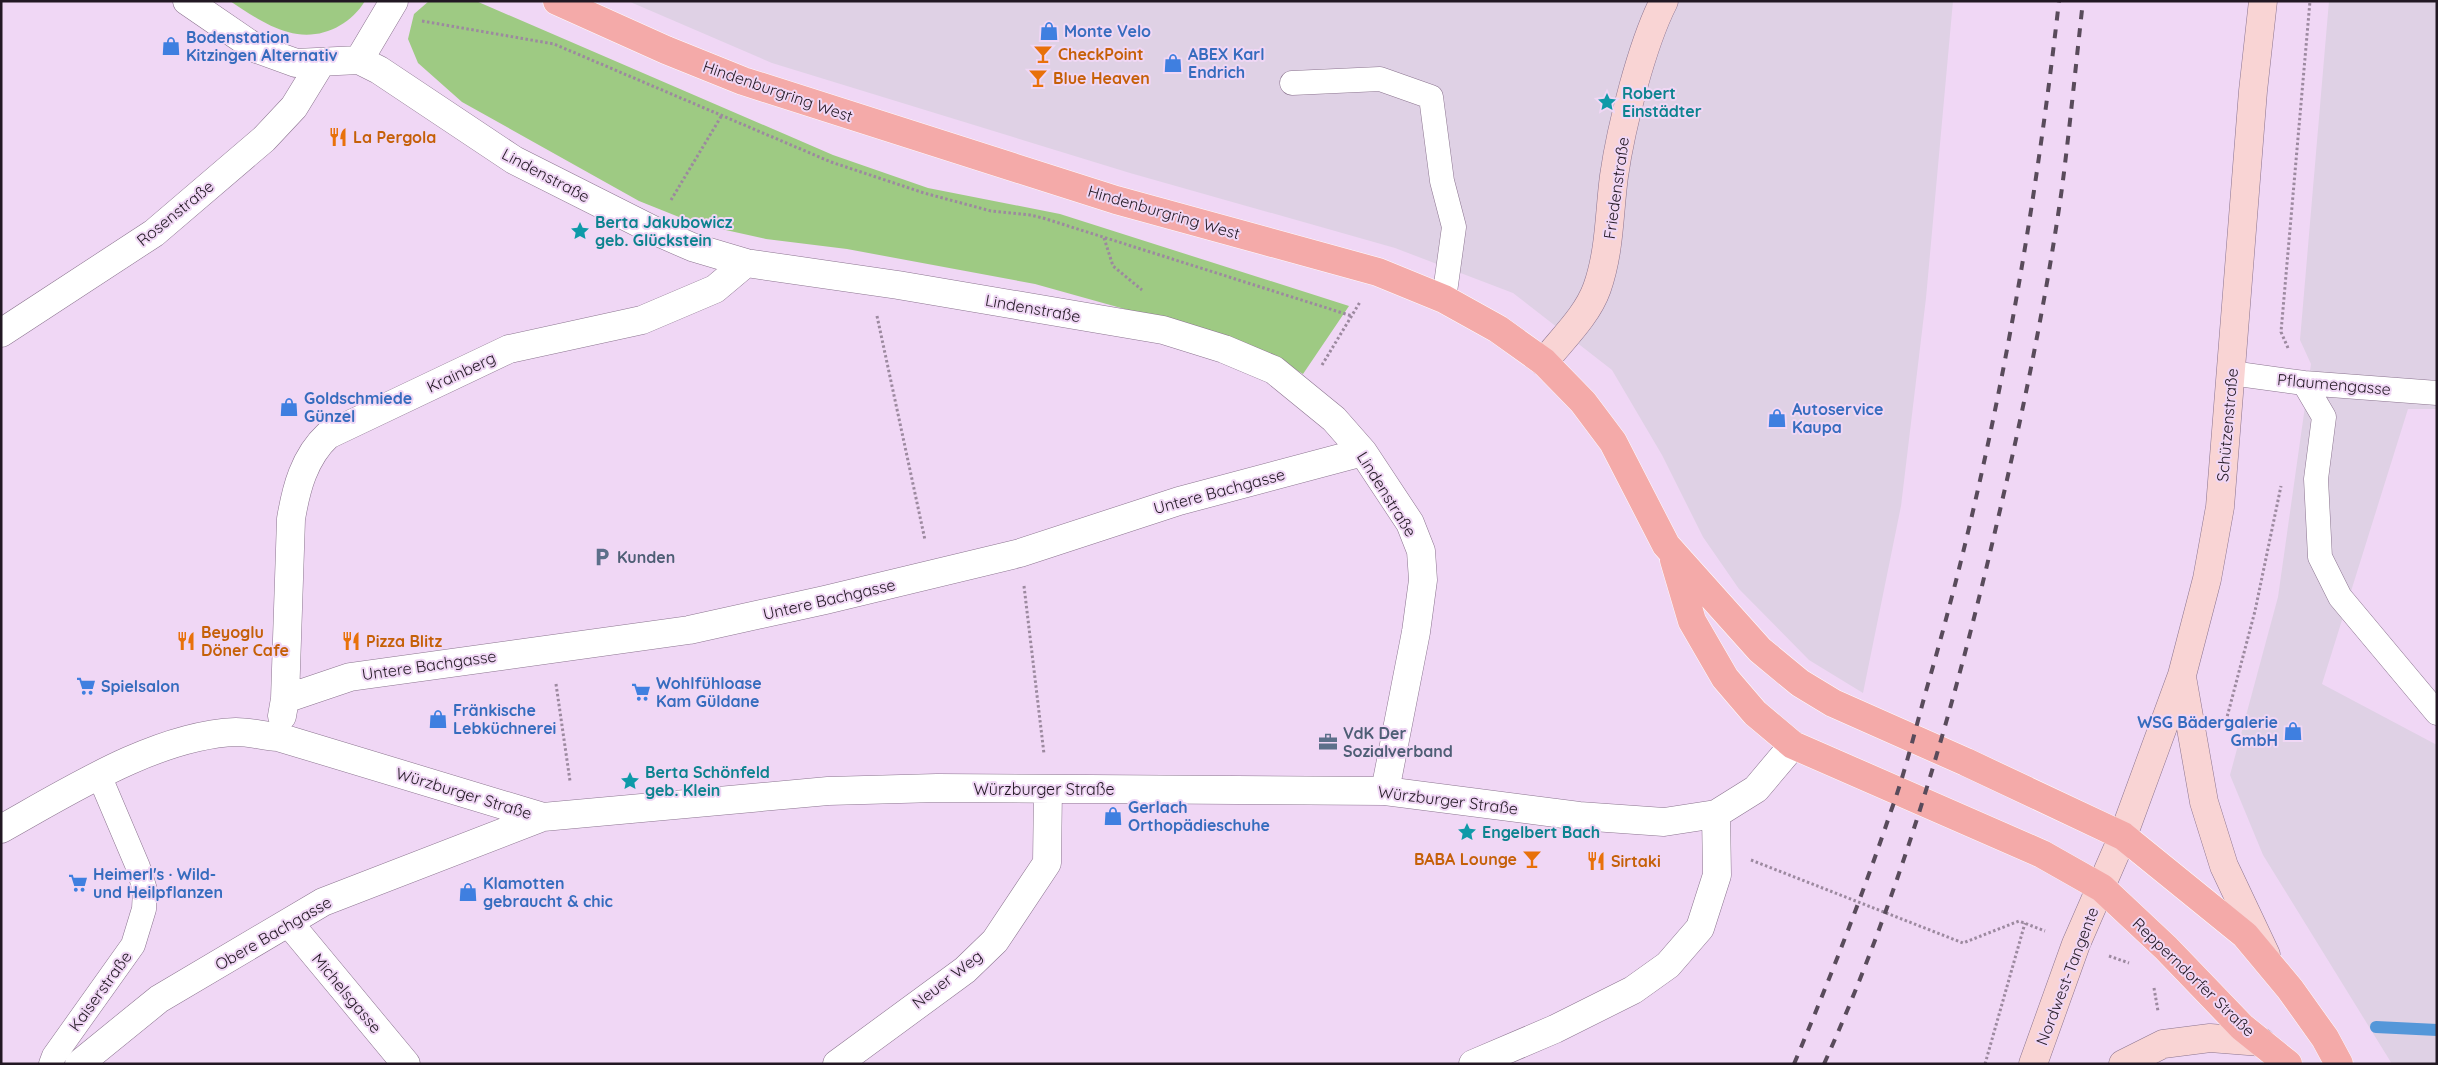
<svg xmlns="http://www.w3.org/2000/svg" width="2438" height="1065" font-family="Quicksand,sans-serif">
  <rect width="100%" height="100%" fill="#f0d7f5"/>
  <path fill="#dfd1e5" d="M628,1H1953L1926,298L1901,506L1863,693L1809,660L1739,589L1703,537L1662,455L1612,370L1513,293L1395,248L1130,173L772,63Z
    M2329,1H2437V409H2408L2322,684L2437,745V1064H2392L2263,855L2230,775L2278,597L2311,364L2300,340Z"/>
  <path fill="#9eca83" d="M230,1H365C349,27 318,41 288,32C268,27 248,13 230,1Z
    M429,1H476L833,155L928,188L1060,214L1349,306L1303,374L1268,353L1164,320L1035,284L847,249L766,239L694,223L639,201L462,102L418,63L408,39L414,14Z"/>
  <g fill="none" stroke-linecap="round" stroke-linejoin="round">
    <path stroke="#5497d9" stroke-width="12" d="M2376,1027L2437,1030"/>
    <g stroke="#8b748f" stroke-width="25">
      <path id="lane" d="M1292,83L1380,79L1431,97L1442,181L1454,227L1444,299
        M2231,373L2304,383L2437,393
        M2304,383L2324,417L2316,479L2320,557L2340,597L2437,713
        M51,1064L54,1056L133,945L144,909L145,890L138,867L99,775"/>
    </g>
    <g stroke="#8b748f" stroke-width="29">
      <path id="street" d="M187,1L257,49L296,63L359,60L379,70L514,160L653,230L692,247L746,263L898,285L1163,330L1224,349L1274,370L1334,419L1363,452L1410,523L1421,551L1423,580L1416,632L1385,791
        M359,60L394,1
        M1,333L154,233L264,139L294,107L321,63
        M285,699L350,677L689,630L825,600L1020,553L1179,501L1363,452
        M282,716L285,699L291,519C296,489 304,457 328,435L509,349L642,320L715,289L746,263
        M1,829C69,791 157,735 236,732C250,732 264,736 278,737L543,817L828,791L937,788L1385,791L1579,816L1664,822L1716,814L1756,789L1793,745
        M289,923L406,1064
        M79,1064L159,999L323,902L543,817
        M837,1064L965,970L995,941L1047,863L1048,789
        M1473,1064L1555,1029L1633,990L1668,965L1700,928L1717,875L1716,814"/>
    </g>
    <g stroke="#8b748f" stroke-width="29">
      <path id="secondary" d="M1544,362C1562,339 1587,316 1597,288C1610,251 1609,214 1614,176C1621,127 1642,44 1664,1
        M2182,677L2204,802L2224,866L2266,955
        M2033,1064L2076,944L2123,836L2182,675L2207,579L2220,507L2253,91L2263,1
        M2123,1064L2163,1044L2210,1038L2261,1042"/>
    </g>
    <g stroke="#fff" stroke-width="29">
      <path id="primary" d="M557,1L666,50L743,81L1116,200L1378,272L1444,299L1498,329L1544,362L1583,402L1613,442L1666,545L1760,650L1800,683L1833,703L1966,762L2123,836L2245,935L2290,989L2325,1038L2339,1064
        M1674,560L1692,621L1725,678L1755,713L1793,745L2042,854L2102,888L2166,948L2242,1027L2288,1064"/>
    </g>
    <path stroke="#9c899f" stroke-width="3" stroke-dasharray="2.5 2.5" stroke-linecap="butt" d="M422,21L554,44L831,162L924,193L991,211L1030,215L1043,218L1352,316
      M671,200L722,115
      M1104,238L1113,266L1142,290
      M877,316L925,540
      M2288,348L2281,332L2310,1
      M1322,365L1360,302
      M1024,586L1044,754
      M556,684L570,781
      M2226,721L2255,611L2281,486
      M1751,860L1963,943L2019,921L2045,931
      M2109,956L2129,963
      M2154,988L2158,1011
      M1985,1064L2025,923"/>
    <use href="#lane" stroke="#fff" stroke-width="24"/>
    <use href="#street" stroke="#fff" stroke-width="28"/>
    <use href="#secondary" stroke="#f9d4d4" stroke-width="28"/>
    <use href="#primary" stroke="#f4aaa9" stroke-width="28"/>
    <path stroke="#594b5b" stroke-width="4" stroke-dasharray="9 9" stroke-linecap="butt" d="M1794,1064C1829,981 1862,897 1891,811C1906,770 1916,726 1928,684C1992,462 2033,231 2059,1
      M1824,1064C1902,891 1954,708 1997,523C2023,412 2046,301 2062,188C2070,126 2076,63 2083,1"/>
  </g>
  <defs>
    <g id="shop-bare" transform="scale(1.5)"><path d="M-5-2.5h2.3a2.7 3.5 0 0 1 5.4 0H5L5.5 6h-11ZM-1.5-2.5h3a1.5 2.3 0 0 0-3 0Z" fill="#3f7fe0" stroke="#f0d7f5" stroke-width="2.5" paint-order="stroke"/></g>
    <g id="bar-bare" transform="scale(1.5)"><path d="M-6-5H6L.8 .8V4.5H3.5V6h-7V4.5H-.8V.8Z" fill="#e8710a" stroke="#f0d7f5" stroke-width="2.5" paint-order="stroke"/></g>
    <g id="sight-bare" transform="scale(1.5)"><path d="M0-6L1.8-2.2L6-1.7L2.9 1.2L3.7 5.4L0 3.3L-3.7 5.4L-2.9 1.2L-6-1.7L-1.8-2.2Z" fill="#0f9aa8" stroke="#f0d7f5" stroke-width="2.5" paint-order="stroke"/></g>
    <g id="restaurant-bare" transform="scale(1.5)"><path d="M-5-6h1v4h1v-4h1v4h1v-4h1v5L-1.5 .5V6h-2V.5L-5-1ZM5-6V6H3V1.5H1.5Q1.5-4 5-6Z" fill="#e8710a" stroke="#f0d7f5" stroke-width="2.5" paint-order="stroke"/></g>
    <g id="parking-bare" transform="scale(1.5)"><path d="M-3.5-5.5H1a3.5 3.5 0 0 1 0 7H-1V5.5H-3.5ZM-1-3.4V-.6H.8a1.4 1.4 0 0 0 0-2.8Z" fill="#5c6f8a" stroke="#f0d7f5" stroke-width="2.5" paint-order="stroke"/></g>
    <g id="supermarket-bare" transform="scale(1.5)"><path d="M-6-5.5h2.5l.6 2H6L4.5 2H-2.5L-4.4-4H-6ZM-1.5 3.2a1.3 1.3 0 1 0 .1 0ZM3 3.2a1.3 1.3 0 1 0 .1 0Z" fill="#3f7fe0" stroke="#f0d7f5" stroke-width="2.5" paint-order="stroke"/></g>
    <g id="office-bare" transform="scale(1.5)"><path d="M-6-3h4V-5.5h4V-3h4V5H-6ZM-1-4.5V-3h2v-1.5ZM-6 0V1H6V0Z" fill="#5c6f8a" stroke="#f0d7f5" stroke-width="2.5" paint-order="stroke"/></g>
  </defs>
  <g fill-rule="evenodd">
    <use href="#shop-bare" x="1049" y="31"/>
    <use href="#shop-bare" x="171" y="46"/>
    <use href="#bar-bare" x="1043" y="54"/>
    <use href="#shop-bare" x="1173" y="63"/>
    <use href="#bar-bare" x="1038" y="78"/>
    <use href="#sight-bare" x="1607" y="102"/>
    <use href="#restaurant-bare" x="338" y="137"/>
    <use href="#sight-bare" x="580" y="231"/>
    <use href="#shop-bare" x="289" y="407"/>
    <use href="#shop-bare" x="1777" y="418"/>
    <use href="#parking-bare" x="602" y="557"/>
    <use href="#restaurant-bare" x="186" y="641"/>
    <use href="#restaurant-bare" x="351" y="641"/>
    <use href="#supermarket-bare" x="86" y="686"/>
    <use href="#supermarket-bare" x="641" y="692"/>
    <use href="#shop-bare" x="438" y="719"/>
    <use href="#shop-bare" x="2293" y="731"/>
    <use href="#office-bare" x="1328" y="742"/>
    <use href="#sight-bare" x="630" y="781"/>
    <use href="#shop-bare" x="1113" y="816"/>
    <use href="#sight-bare" x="1467" y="832"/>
    <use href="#bar-bare" x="1532" y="859"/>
    <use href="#restaurant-bare" x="1596" y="861"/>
    <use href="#supermarket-bare" x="78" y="883"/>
    <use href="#shop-bare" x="468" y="892"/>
  </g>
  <g text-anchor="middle" stroke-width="4" stroke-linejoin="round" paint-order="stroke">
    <g font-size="16" font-weight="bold" fill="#366cbe" stroke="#f0d7f5" text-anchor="start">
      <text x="1064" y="37">Monte Velo</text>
      <text x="186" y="43">Bodenstation<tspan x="186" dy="18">Kitzingen Alternativ</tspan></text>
      <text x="1188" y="60">ABEX Karl<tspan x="1188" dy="18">Endrich</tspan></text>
      <text x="304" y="404">Goldschmiede<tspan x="304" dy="18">Günzel</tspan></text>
      <text x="1792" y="415">Autoservice<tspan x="1792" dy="18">Kaupa</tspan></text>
      <text x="656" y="689">Wohlfühloase<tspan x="656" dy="18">Kam Güldane</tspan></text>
      <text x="101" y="692">Spielsalon</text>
      <text x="453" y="716">Fränkische<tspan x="453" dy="18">Lebküchnerei</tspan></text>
      <text x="2278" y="728" text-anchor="end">WSG Bädergalerie<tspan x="2278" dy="18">GmbH</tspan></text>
      <text x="1128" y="813">Gerlach<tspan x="1128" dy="18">Orthopädieschuhe</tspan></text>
      <text x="93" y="880">Heimerl's · Wild-<tspan x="93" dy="18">und Heilpflanzen</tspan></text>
      <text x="483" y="889">Klamotten<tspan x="483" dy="18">gebraucht &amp; chic</tspan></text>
    </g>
    <g font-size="16" font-weight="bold" fill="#c56008" stroke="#f0d7f5" text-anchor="start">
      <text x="1058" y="60">CheckPoint</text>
      <text x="1053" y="84">Blue Heaven</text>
      <text x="353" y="143">La Pergola</text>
      <text x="201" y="638">Beyoglu<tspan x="201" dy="18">Döner Cafe</tspan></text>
      <text x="366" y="647">Pizza Blitz</text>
      <text x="1517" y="865" text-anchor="end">BABA Lounge</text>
      <text x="1611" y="867">Sirtaki</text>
    </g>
    <g font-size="16" fill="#221823" stroke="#f0d7f5">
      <text transform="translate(778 91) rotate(19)" y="6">Hindenburgring West</text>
      <text transform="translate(546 175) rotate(28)" y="6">Lindenstraße</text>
      <text transform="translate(1616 188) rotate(-82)" y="6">Friedenstraße</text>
      <text transform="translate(1164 212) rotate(16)" y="6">Hindenburgring West</text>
      <text transform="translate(175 213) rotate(-39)" y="6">Rosenstraße</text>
      <text transform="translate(1033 308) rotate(10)" y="6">Lindenstraße</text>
      <text transform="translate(461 372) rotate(-25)" y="6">Krainberg</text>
      <text transform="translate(2334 384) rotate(5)" y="6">Pflaumengasse</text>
      <text transform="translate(2227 425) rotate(-85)" y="6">Schützenstraße</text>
      <text transform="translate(1219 491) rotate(-15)" y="6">Untere Bachgasse</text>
      <text transform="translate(1387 494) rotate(58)" y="6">Lindenstraße</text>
      <text transform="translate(829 599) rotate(-13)" y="6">Untere Bachgasse</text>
      <text transform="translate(429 665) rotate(-8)" y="6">Untere Bachgasse</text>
      <text x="1044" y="795">Würzburger Straße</text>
      <text transform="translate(464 793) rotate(17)" y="6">Würzburger Straße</text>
      <text transform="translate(1448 800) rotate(7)" y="6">Würzburger Straße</text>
      <text transform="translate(273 933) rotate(-30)" y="6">Obere Bachgasse</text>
      <text transform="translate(2067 976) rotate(-69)" y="6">Nordwest-Tangente</text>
      <text transform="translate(2194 977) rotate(44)" y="6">Repperndorfer Straße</text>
      <text transform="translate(947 979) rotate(-38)" y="6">Neuer Weg</text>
      <text transform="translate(100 991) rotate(-54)" y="6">Kaiserstraße</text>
      <text transform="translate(347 993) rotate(50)" y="6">Michelsgasse</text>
    </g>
    <g font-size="16" font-weight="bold" fill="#0d838f" stroke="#f0d7f5" text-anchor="start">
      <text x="1622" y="99">Robert<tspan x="1622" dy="18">Einstädter</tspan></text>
      <text x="595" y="228">Berta Jakubowicz<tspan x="595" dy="18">geb. Glückstein</tspan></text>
      <text x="645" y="778">Berta Schönfeld<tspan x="645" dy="18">geb. Klein</tspan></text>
      <text x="1482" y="838">Engelbert Bach</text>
    </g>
    <g font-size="16" font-weight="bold" fill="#4e5e75" stroke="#f0d7f5" text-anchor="start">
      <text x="617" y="563">Kunden</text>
      <text x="1343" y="739">VdK Der<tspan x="1343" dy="18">Sozialverband</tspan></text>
    </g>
  </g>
  <rect width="2438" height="1065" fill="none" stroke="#221823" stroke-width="5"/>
</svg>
